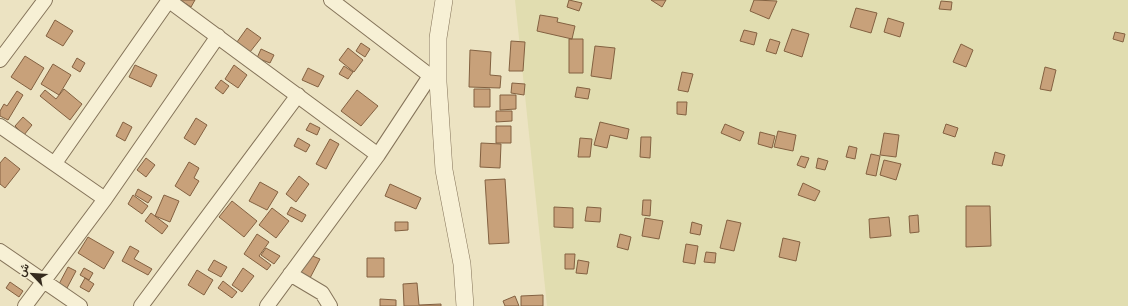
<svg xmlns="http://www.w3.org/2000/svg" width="1128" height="306" font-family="'Times New Roman',Vazirmatn,serif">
  <rect width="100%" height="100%" fill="#ece3c2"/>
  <path fill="#e1ddb0" d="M515,0H1128V306H547Z"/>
  <path fill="#c8a17a" stroke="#836141" d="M180,0H195L191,7Z
    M569,0L582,3L579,11L567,7Z
    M651,0H666L662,7Z
    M754,0L777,1L769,19L750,11Z
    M941,1L952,2L951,10L939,9Z
    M856,8L877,13L871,33L850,27Z
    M540,15L558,18L557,22L575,26L572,39L537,31Z
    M888,18L904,23L900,37L884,32Z
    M55,20L73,31L63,46L46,36Z
    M247,28L261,38L250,52L237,42Z
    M792,29L809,34L802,57L784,51Z
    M744,30L757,33L754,45L740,41Z
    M1115,32L1125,34L1123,42L1113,39Z
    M569,39H583V73H569Z
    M770,39L780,42L776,54L766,51Z
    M511,41L525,42L523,71H509Z
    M361,43L370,49L365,57L356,51Z
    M961,44L973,50L966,67L953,62Z
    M595,46L615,48L611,79L591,76Z
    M348,48L363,60L354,72L339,60Z
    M261,49L274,55L270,63L257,58Z
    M470,50L491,52L490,75L501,76L500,88L469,87Z
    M25,56L44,68L31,90L11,77Z
    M77,58L85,63L80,72L72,67Z
    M53,64L71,75L59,95L41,84Z
    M135,65L157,75L151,87L129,77Z
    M234,65L247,75L238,88L225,79Z
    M344,66L353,72L348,79L339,74Z
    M1045,67L1056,70L1051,91L1040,89Z
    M308,68L324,76L318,87L302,80Z
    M682,72L693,74L688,92L678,90Z
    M221,80L229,86L223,94L215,88Z
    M512,83L525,84L524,95L511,93Z
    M577,87L590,89L588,99L575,97Z
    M64,89L82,104L70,120L40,96L45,90L56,99Z
    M474,89H490V107H474Z
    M357,90L378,106L361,126L341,111Z
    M17,91L23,95L8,120L0,116V111L4,104L7,106Z
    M500,95H516V109L500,110Z
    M677,102H687L686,115L677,114Z
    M496,111H512V121L496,122Z
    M23,117L32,125L24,135L15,126Z
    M196,118L207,125L195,145L184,138Z
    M123,122L132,127L125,141L116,136Z
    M600,122L629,129L627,139L610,135L607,148L594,145Z
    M310,123L320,128L317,135L306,130Z
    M725,124L744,132L740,141L721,133Z
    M946,124L958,128L955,137L943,133Z
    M496,126H511V143H496Z
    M778,131L796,135L793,151L774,147Z
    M760,132L775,136L772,148L758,144Z
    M884,133L899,135L896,157L880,155Z
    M641,137H651L650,158L640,157Z
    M298,138L310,145L306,152L294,146Z
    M580,138L592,139L590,157H578Z
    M330,139L339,144L326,169L316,164Z
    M481,143L501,144L500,168L480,167Z
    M849,146L857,148L855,159L846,157Z
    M995,152L1005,155L1002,166L992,164Z
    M871,154L880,156L876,176L866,174Z
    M801,156L809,158L805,168L797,165Z
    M5,157L20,169L5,188L0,184V163Z
    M146,158L155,165L146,177L137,170Z
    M818,158L828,161L825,170L816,168Z
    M884,160L901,164L896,180L880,175Z
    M189,162L199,168L194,178L199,181L190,196L175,186Z
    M299,176L309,184L296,202L286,194Z
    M505,179L509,243L489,244L485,180Z
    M260,182L278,192L267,210L249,201Z
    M803,183L820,191L815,201L798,195Z
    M390,184L421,198L416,209L385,196Z
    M138,189L152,197L148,203L135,195Z
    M133,195L148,206L142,214L128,204Z
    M164,195L179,201L170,222L155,216Z
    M643,200H651L650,216L642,215Z
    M232,201L257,221L244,237L219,217Z
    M966,206H990L991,246L966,247Z
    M291,207L306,215L302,222L287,214Z
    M554,207L573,208V228L554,227Z
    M587,207L601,208L600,222L585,221Z
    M272,208L289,221L276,238L259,225Z
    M151,213L168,226L162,234L145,221Z
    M918,215L919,232L910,233L909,216Z
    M889,217L891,236L870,238L869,219Z
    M645,218L663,221L659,239L642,236Z
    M727,220L741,223L734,251L720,248Z
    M395,222H408V230L395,231Z
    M692,222L702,225L700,235L690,233Z
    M257,234L269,242L259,256L271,265L267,270L244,254Z
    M620,234L631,237L628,250L617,247Z
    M88,237L114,252L104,269L78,253Z
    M783,238L800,242L796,261L779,257Z
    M686,244L698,246L695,264L683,262Z
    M130,246L139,251L134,259L152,269L148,275L122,261Z
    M266,248L280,256L274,264L261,255Z
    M706,252L716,253L715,263L704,262Z
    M565,254H575L574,269H565Z
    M310,255L320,259L310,278L300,273Z
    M367,258H384V277H367Z
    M214,260L227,267L221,277L208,270Z
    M578,260L589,262L587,274L576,273Z
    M68,267L76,271L67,288L59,284Z
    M84,268L93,273L89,280L80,275Z
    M243,268L254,276L242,292L232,285Z
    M197,270L213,280L204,295L188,285Z
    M85,278L94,284L89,292L80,287Z
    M223,281L237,292L232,298L218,288Z
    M10,282L23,291L19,297L6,288Z
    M417,283L419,305L441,304V306H404L403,284Z
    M543,295V306H521V296Z
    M515,296L519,306H505L503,301Z
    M380,299L396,300V306H380Z"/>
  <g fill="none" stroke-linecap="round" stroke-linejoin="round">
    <g stroke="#85745a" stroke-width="16">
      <path id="minor" d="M168,0L378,155
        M331,0L437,81
        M0,60L45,0
        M0,126L105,199
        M55,163L169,0
        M0,251L80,306
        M290,274L322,293L330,306
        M25,306L105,199L218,36
        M141,306L298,95
        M267,306L378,155L430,76"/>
    </g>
    <g stroke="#85745a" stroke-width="18">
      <path id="tertiary" d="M444,0L438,38V82L444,170L462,264L465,306"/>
    </g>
    <use href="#minor" stroke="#f7f0d5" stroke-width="14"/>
    <use href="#tertiary" stroke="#f7f0d5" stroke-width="17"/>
  </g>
  <g transform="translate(32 274) rotate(295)" stroke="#f3edd2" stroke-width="3" paint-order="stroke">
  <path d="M0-3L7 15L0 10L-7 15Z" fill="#352b1e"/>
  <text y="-6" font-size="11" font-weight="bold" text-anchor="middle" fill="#352b1e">ش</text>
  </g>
</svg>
